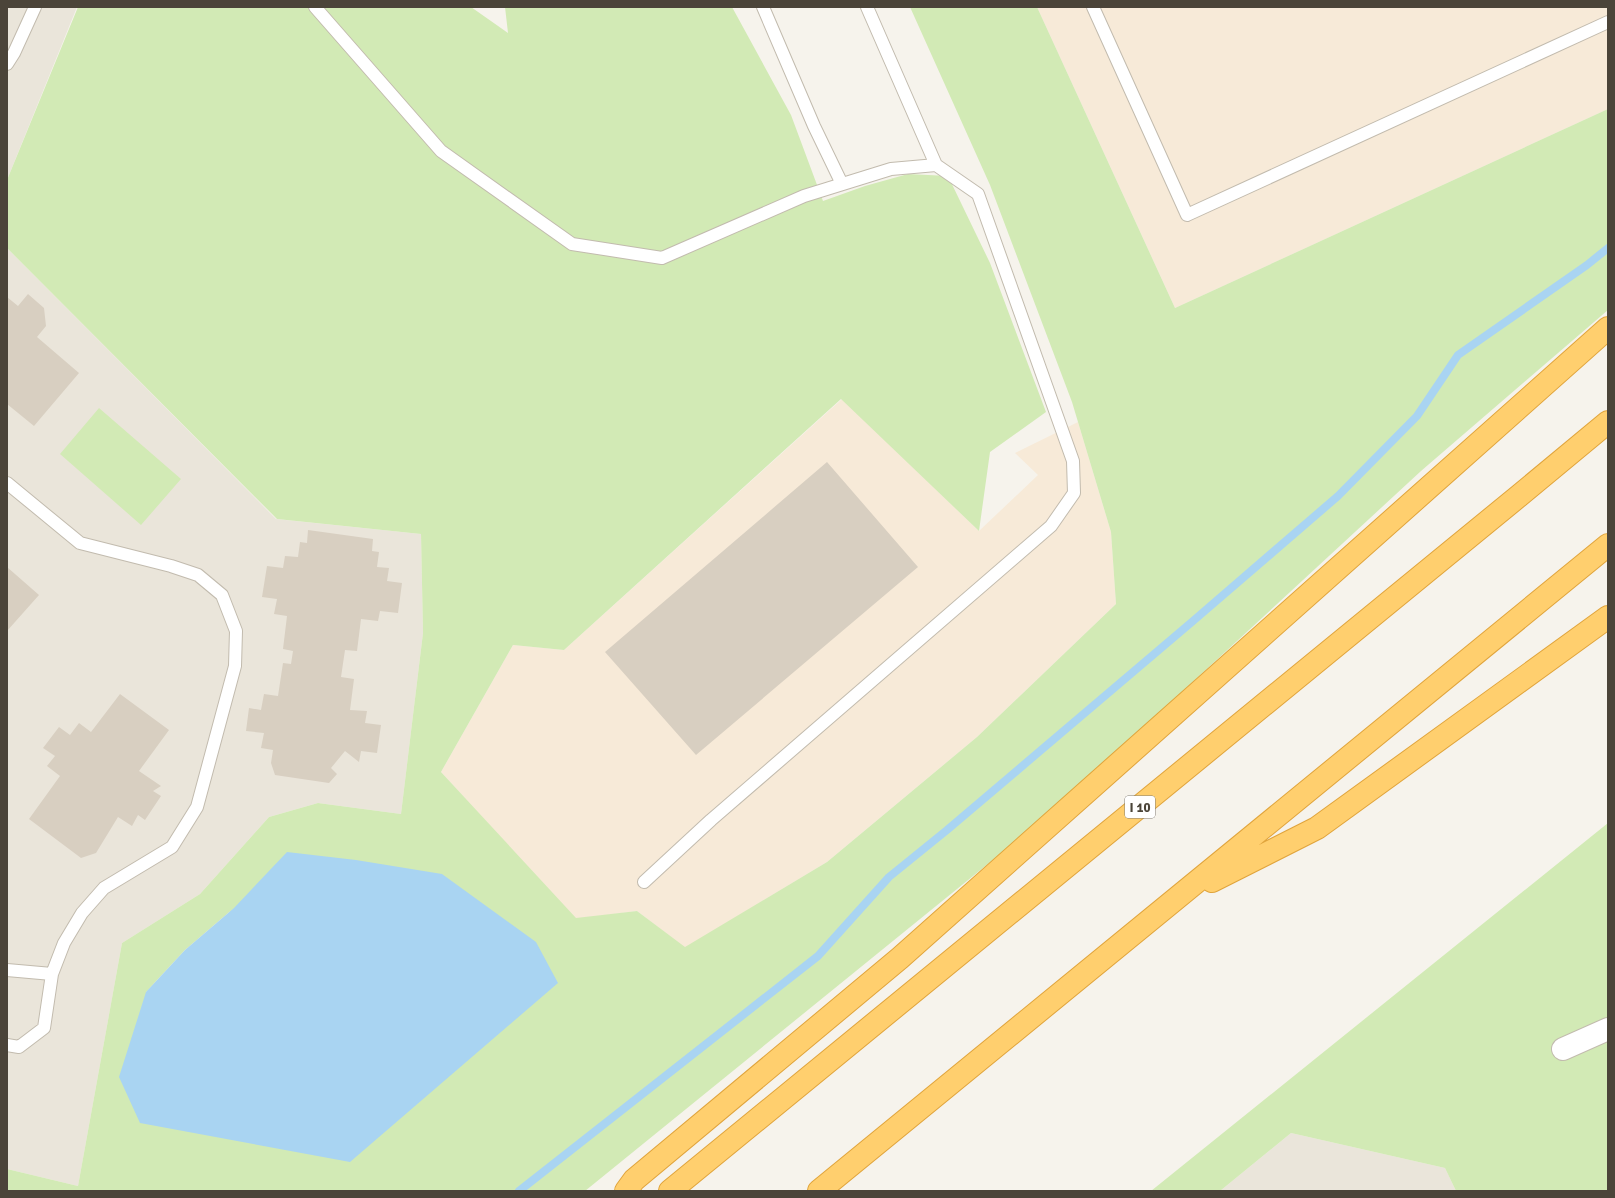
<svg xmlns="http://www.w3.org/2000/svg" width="1615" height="1198" font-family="Signika,sans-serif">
  <rect width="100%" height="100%" fill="#f6f3ec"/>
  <path fill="#eae5da" d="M7,7H77L7,180Z
    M7,248L276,519L421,534L423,633L401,814L318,803L269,817L200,894L122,943L78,1186L7,1169Z
    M1291,1133L1445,1168L1456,1191H1220Z"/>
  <path fill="#f7ead8" d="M1037,7H1608V109L1175,308Z
    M842,399L979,531L1038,475L1015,453L1078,422L1111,532L1116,604L977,737L827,862L685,948L637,911L576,919L441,772L513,645L564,650Z"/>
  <path fill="#d2eab5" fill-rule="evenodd" d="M78,7H471L508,33L505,7H732L791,115L823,201L865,186L908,174L948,176L990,263L1046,412L990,452L979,531L841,399L564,650L513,645L441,772L576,918L637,911L685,947L827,862L977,737L1116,604L1111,532L1072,402L990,185L910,7H1037L1175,308L1608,109V310L1421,471L1053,811L585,1191H7V1169L78,1186L122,943L200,894L269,817L318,803L401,814L423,633L421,534L277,519L7,248V180ZM234,908L146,992L185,950Z
    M99,408L181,479L141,525L60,454Z
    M1608,823V1191H1456L1445,1168L1291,1133L1220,1191H1151Z"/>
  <path fill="#a9d4f2" d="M287,852L356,860L442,874L536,942L558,983L350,1162L140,1123L119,1077L146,992L185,950L234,908Z"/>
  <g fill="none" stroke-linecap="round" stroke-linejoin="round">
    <path stroke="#a9d4f2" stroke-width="8" d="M519,1191L818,956L889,877L947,830L1193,621L1338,496L1417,416L1458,355L1587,265L1608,248"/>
  </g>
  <path fill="#d8cfc1" d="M28,294L44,308L46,326L37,337L79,373L34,426L7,404V297L18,306Z
    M827,462L918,567L696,755L605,652Z
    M308,530L373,539L372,551L379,552L377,567L389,568L387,581L402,583L398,613L380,611L378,621L361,619L357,651L345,650L341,677L354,679L350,710L367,711L365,723L381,725L377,753L361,751L359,762L345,751L331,768L337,774L329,783L275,775L271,763L273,750L261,748L264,733L246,731L249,708L261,710L264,694L278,696L283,663L291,664L293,651L283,649L287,616L274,614L277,599L262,597L267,566L283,568L285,556L298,557L300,542L307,543Z
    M7,567L39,595L7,631Z
    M120,694L169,730L139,771L161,786L153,791L161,796L145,820L138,815L132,826L118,817L96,853L81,858L29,819L60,776L47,766L55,756L43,748L59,727L70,735L79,723L91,732Z"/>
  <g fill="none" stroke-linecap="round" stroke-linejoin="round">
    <g stroke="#c2bbae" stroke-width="14">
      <path id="lane" d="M315,7L441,151L572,244L662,258L804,196L891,169L936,165L978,194L1073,461L1074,493L1051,526L711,820L644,882
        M763,7L814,126L842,184
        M867,7L936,165
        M1093,7L1187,215L1608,22
        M7,64L14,53L35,7
        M7,483L80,543L171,566L198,575L222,595L236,631L235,666L197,807L172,847L104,888L82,913L64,943L52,974L44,1028L19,1047L7,1045
        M7,970L52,974"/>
    </g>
    <g stroke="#c2bbae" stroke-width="24">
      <path id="street" d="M1563,1049L1608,1029"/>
    </g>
    <g stroke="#e0a43c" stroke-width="24">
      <path id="highway" d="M1212,881L1317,828L1608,617
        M626,1191L634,1180L900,958L1608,328
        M670,1191L1520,495L1608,422
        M819,1191L1608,545"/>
    </g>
    <use href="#lane" stroke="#fff" stroke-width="12"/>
    <use href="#street" stroke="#fff" stroke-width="22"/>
    <use href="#highway" stroke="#ffcf6e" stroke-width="22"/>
  </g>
  <g text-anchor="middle" stroke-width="3" stroke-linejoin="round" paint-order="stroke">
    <rect fill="#fff" stroke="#817c74" stroke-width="1" x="1125" y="796" width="30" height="22" rx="3"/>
    <g font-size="13" font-weight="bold" fill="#4b4439">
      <text x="1140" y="812">I 10</text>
    </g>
  </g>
  <rect width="1615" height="1198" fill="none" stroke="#4b4439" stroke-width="16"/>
</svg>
